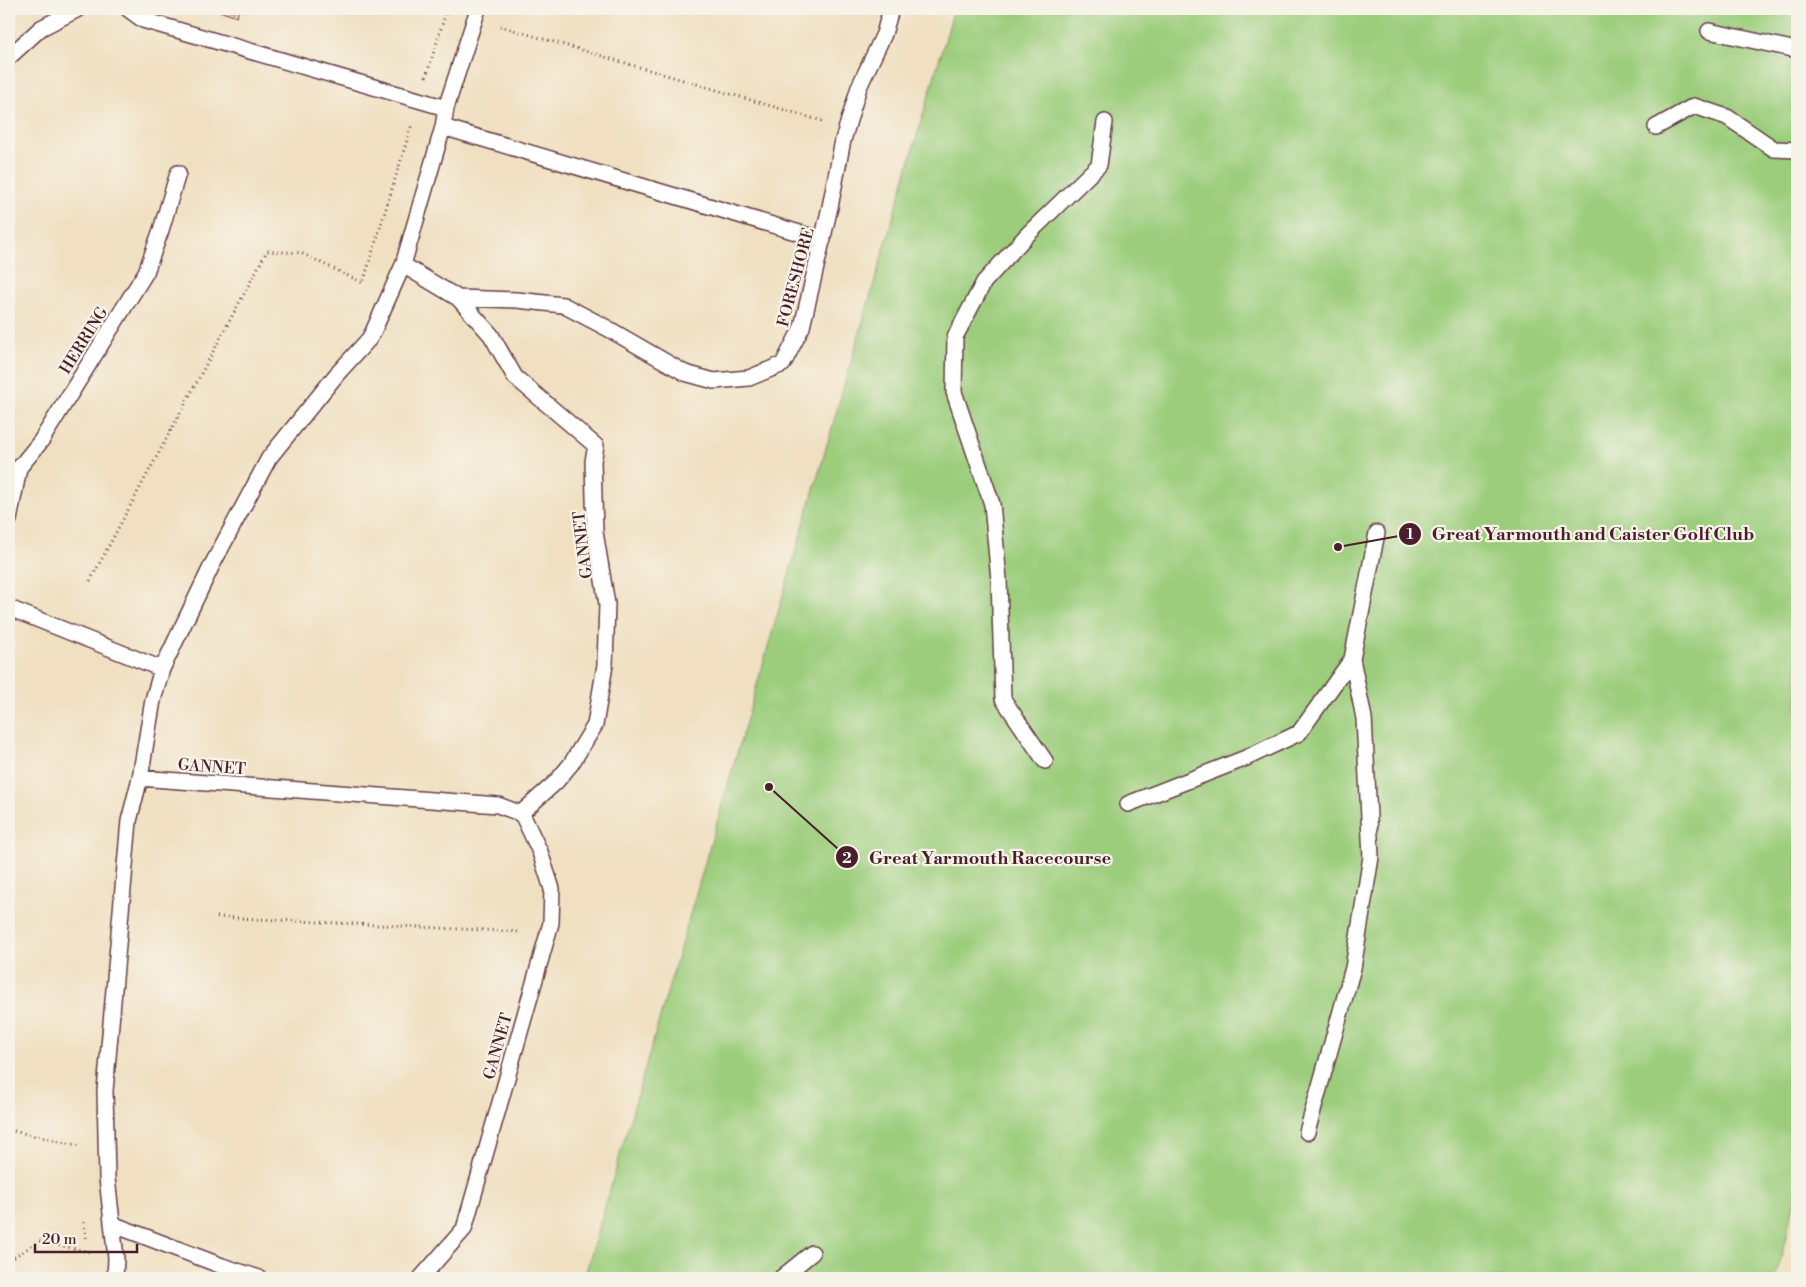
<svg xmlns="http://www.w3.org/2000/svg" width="1806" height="1287" font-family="'Libre Bodoni',serif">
  <defs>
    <pattern id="building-back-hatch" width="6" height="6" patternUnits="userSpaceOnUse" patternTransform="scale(1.25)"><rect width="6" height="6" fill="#e29472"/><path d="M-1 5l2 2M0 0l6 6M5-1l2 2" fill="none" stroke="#b9785e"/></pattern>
  </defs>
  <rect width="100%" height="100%" fill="#f7f3e8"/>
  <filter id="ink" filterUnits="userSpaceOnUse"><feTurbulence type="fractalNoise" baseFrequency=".02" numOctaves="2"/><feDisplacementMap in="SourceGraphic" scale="10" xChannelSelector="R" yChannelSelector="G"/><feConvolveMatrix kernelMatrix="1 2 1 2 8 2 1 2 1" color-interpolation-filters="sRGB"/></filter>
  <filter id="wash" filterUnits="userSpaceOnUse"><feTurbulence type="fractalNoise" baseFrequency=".0096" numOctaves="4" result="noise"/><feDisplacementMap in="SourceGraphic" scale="20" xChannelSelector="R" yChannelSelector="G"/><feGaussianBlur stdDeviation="1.12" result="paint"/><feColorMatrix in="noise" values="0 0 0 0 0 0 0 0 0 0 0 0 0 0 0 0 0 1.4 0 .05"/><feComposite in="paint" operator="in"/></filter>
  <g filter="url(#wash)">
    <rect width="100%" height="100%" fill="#f0e0c1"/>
    <path fill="#9bcd7c" stroke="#727654" d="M954,9H1797V1191L1776,1278H584Z"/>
    <g id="blocks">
      <path fill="url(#building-back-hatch)" d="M213,9H239L237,17Z"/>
    </g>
  </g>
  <g filter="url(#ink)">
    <use href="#blocks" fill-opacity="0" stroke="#633c42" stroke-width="1"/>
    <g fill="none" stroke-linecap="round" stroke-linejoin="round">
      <g stroke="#633c42" stroke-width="18">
        <path id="lane" d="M128,9L143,20L446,108
          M1709,31L1797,50
          M9,57L41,28L78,9
          M443,127L823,240
          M1656,127L1694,106L1727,117L1774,149L1797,150
          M403,265L458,298L491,335L515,377L596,446L593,461L595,532L607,604L605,665L595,725L571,764L556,782L520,814
          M458,298L517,300L563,305L607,328L685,373L714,381L749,378L783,364L802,327L830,207L843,140L859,87L884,34L891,9
          M9,520L19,468L41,441L146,272L161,230L178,173
          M9,608L162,669
          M1045,761L1003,699L999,580L992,504L954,392L955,337L984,282L1026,236L1099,165L1105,122
          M140,778L498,805L522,814L540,852L552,889L551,923L464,1229L421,1278
          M1128,804L1246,758L1299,733L1352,659
          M1307,1132L1353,968L1371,857L1364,718L1352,659L1377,533
          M112,1224L222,1266L259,1278
          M115,1278L116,1258L107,1178L105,1091L129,821L140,778L153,700L162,669L212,565L269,458L337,374L369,339L373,332L403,265L443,127L446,108L478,9
          M781,1278L812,1253"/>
      </g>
      <path stroke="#633c42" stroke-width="3" stroke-dasharray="1 4" stroke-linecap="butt" d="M500,26L822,121
        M426,77L447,9
        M90,581L267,251L301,253L363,283L412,124
        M217,917L521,932
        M9,1130L81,1146
        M84,1222L86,1238
        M9,1256L14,1257L39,1241L90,1252"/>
      <use href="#lane" stroke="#fff" stroke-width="15"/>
    </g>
  </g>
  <g text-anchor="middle" stroke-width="4.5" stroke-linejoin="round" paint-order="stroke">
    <g font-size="16" fill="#4a1f2b" stroke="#f7f3e8">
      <text transform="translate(795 277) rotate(-75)" y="6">FORESHORE</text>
      <text transform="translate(83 340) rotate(-58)" y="6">HERRING</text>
      <text transform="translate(582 545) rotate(-97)" y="6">GANNET</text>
      <text transform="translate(212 766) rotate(4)" y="6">GANNET</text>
      <text transform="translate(497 1046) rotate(-74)" y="6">GANNET</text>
    </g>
  </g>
  <path fill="none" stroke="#4a1f2b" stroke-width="2" d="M1338 547L1410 534M769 787L847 857"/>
  <g fill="#4a1f2b" stroke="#f7f3e8" stroke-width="2">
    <circle cx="1338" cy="547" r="5"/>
    <circle cx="769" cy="787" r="5"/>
    <circle cx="1410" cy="534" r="12"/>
    <circle cx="847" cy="857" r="12"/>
  </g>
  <g font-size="15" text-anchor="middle" font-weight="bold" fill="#fff">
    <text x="1410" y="539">1</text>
    <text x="847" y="863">2</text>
  </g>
  <g font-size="18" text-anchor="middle" font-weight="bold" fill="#4a1f2b" stroke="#f7f3e8" stroke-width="4.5" stroke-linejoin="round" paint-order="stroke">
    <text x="1593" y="540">Great Yarmouth and Caister Golf Club</text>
    <text x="990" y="864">Great Yarmouth Racecourse</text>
  </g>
  <rect width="1806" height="1287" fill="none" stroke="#f7f3e8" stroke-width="30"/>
  <path d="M35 1244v8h102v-8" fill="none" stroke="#4a1f2b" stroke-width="2.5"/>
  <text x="42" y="1244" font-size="15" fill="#4a1f2b" stroke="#f7f3e8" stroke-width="4" paint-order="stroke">20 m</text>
</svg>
